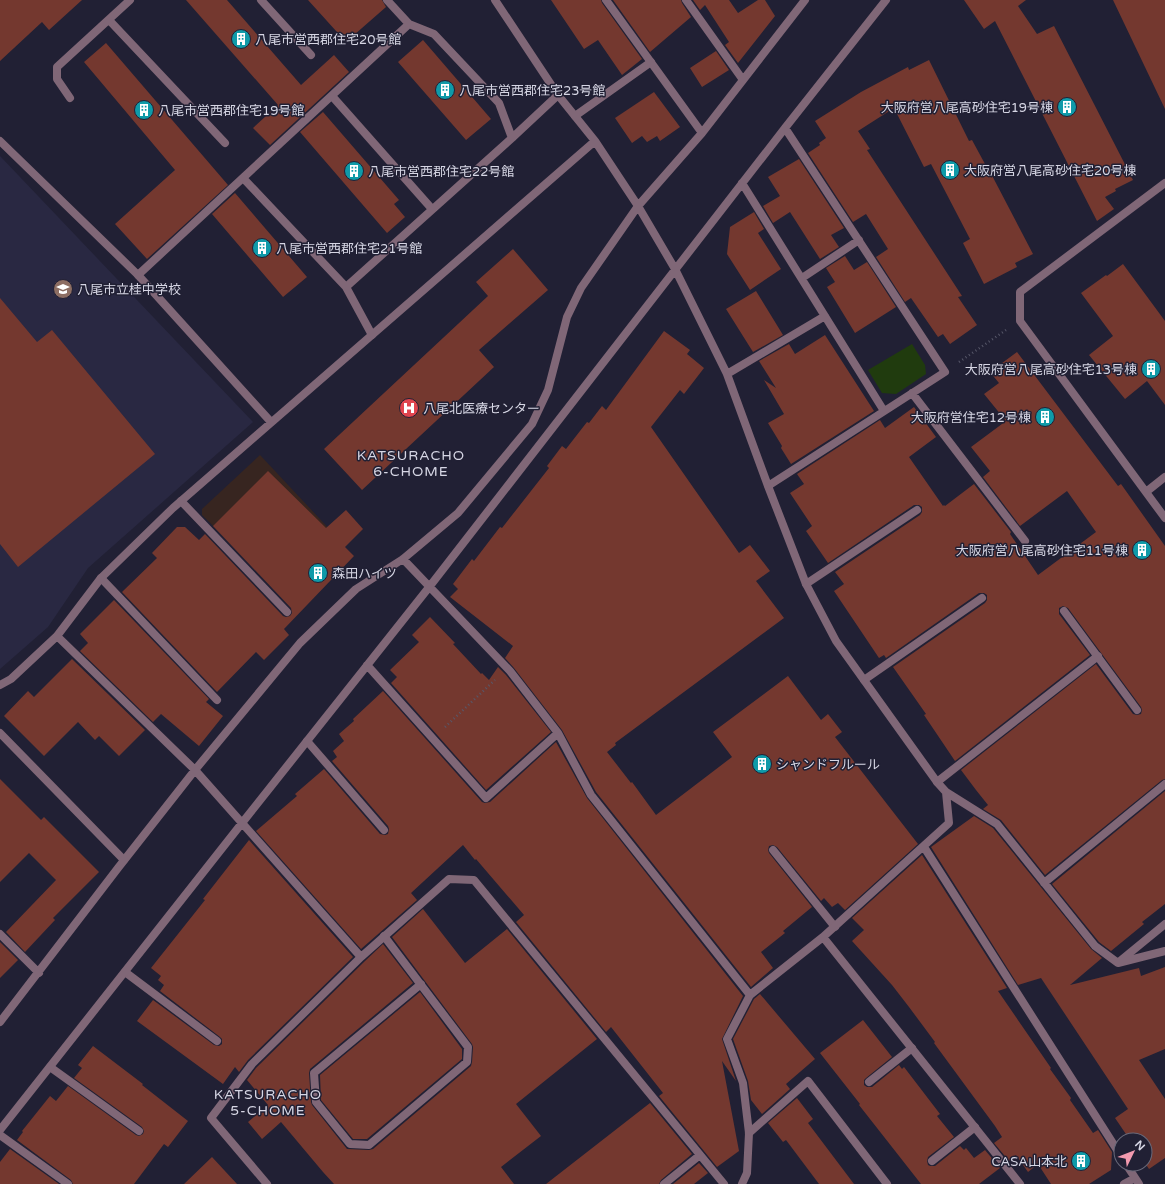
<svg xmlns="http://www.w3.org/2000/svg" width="1165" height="1184" font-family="'Varela Round','Noto Sans JP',sans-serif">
  <rect width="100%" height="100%" fill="#212034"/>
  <path fill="#292842" d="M0,156L253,422L88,568L48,627L0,669Z"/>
  <path fill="#372520" d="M260,455L333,533L277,589L202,515V509Z"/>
  <path fill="#203b0e" d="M912,344L925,365L926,374L896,394L882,393L868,370Z"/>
  <path fill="#74382f" d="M0,0H82L49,30L42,22L0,61Z
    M186,0H227L301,85L334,55L349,72L270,145L253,128L278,105Z
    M308,0H382L386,7L346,42Z
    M551,0H601L602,3L642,59L622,75L598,40L584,49Z
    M613,0H681L682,3L691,17L650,52Z
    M693,0H729L738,13L758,0H765L775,16L738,63L725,45L729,42L705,5L700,10Z
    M964,0H1026L1018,6L1037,34L1054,26L1133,180L1115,189L1116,191L1105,197L1114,209L1097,221L995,21L984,29Z
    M1113,0H1165V109Z
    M423,40L491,119L466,140L398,62Z
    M106,43L228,185L147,259L115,224L175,170L84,62Z
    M716,51L729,70L702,87L690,68Z
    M929,60L969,141L972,140L985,164H986L1033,254L1015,263L1017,267L984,284L963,243L970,239L931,164L924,167L894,108L858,131L870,149L867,150L962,296L958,297L977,325L950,344L943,334L938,337L911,298L905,302L876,257L888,249L866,214L853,222L808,153L820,145L819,143L826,138L815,121L861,92L908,67L909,70Z
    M654,92L680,127L660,141L657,136L647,142L642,136L632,143L615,118Z
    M323,112L399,200L394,204L405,217L387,233L300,132Z
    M799,159L844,228L831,235L839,247L820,259L790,212L773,223L763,206L780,196L768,177Z
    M235,193L307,277L283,297L212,214Z
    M754,212L764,229L758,233L781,269L750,290L727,254L730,227Z
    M513,249L548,290L479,350L494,367L362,490L324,449L488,296L476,282Z
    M845,256L854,270L867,262L896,307L855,333L827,287L835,282L826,268Z
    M1123,264L1165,321V405L1147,381L1125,399L1089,355L1113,336L1081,293L1106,275L1107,276Z
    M756,291L783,335L753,352L726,309Z
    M0,298L37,342L52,330L155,454L18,567L0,544Z
    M664,331L690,350L687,354L704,368L684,394L680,390L651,427L739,553L750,545L770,571L756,581L784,618L615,743L616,745L607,752L631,783L632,782L656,815L732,757L713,732L788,676L821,720L828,714L842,732L835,737L918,844L845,910L838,903L832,907L824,898L821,901L777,847L773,845L769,846L768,850L769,853L812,907L783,931L785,933L761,952L773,968L751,987L596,792L562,730L514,668L505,658L513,646L450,597L458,589L453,584L472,559L474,561L500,527L502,528L549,468L547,466L562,446L566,449L587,422L589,423L602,406L606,410Z
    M825,335L874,411L791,464L781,448L782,446L768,423L784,414L764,380L776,388L759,361L789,344L795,354Z
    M1017,352L1118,486L1121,484L1165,546V779L1162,780L1045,875L1001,820L983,809L988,805L976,790L961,770L1096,664L1133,714L1137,715L1141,714L1142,710L1141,707L1068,608L1063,606L1059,608V614L1090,655L955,761L924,715L926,714L893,667L985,603L987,600V595L984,593H979L886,658L884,655L879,658L834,591L844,584L835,572L920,515L922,512V507L919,505H914L828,563L806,531L812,526L790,493L804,484L797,474L880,420L885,428L914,407L936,437L909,457L943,506L944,505L945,506L974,484L1011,532L1010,534L1038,575L1096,532L1067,491L1020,526L983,477L990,471L971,447L1006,421L984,394L999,383L990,372Z
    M268,471L326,528L346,510L363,529L345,547L354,556L284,629L289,635L264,660L256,652L217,692L122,592L157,558L152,553L177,527H185L199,540L205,534L283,616L286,617L290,616L292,613L291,608L213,526Z
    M114,600L209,699L206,702L223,716L199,746L161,714L153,722L80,651L88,643L80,634Z
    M430,617L455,643L453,644L481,674L482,673L489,680L498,667L506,675L551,732L486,790L391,683L397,677L390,670L419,642L412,635Z
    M72,659L145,730L119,756L99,736L95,740L78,722L44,756L4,716L28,691L34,697Z
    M383,691L482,802L485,803L490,802L556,742L587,798L743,996L722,1039L736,1081L722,1061L739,1151L717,1167L659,1096L663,1093L611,1027L606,1032L516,922L524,915L476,859L475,860L463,845L411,893L417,900L361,949L256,831L297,796L295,794L324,769L380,834L385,835L388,834L389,829L388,826L332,761L337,757L333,751L344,741L339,734L354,721L353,719Z
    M0,779L41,820L44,817L99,872L53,918L55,920L25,952L6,932L56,880L29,853L0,882Z
    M1165,791V904L1142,922L1144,924L1111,951L1099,942L1052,884Z
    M974,816L993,828L1091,949L1102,958L1070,985L1139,968L1141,976L1165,967V1049L1139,1060L1165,1099V1158L1149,1169L1145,1163V1140H1130L1115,1118L1128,1109L1041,978L1018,985L931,847Z
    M249,840L353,957L248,1060L239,1072L235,1067L223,1084L137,1021L153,1000L214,1045L219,1046L222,1044V1039L220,1037L160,991L164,985L158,980L161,976L151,968L205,900L203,899Z
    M922,855L1007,988L998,991L1051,1068L1050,1069L1071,1098L1070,1100L1093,1133L1098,1130L1112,1152L1111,1170L1089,1184H1051L1038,1164L1028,1172L1016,1155L1009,1161L994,1143L1002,1137L995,1126L934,1043L935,1042L909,1007L892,985L852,941L864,930L852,918Z
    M423,909L465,963L507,929L597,1039L516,1104L541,1136L501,1167L514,1184H334L323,1172L281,1122L262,1139L248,1122L268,1105L247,1080L256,1068L365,961L383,944L413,983L310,1069L309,1073L311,1102L312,1105L347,1149L369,1150L373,1149L471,1066L472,1062L473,1047L472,1044L392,937Z
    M0,942L18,960L0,978Z
    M420,992L462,1049V1059L367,1139H353L321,1100L320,1075Z
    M760,994L815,1059L786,1084L790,1089L762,1114L751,1100L748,1081L733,1039L754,999Z
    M863,1020L892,1057L866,1078L864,1080V1085L867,1087H872L899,1065L902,1069L904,1067L940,1114L937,1116L954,1137L928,1157L927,1161L928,1165L930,1166H935L960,1146L964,1150L966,1148L974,1158L985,1150L1000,1168L979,1184H921L859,1105L860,1104L820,1053Z
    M93,1046L143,1084L142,1085L188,1121L168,1147L164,1144L134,1184H73L71,1180L17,1140L23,1132L22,1131L50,1096L56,1101L68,1086L136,1135L139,1136L143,1134L144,1131L142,1127L74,1078L82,1068L78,1065Z
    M797,1098L813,1119L808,1123L854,1184H819L786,1140L783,1142L768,1123Z
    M650,1103L692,1154L661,1180L659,1184H546Z
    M10,1149L59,1184H0V1162Z
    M212,1157L237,1184H184Z
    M699,1163L708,1173L694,1184H673Z"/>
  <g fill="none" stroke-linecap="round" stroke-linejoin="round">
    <path stroke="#58586a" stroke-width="2.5" stroke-dasharray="1 3" stroke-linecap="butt" d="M959,362L1006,330
      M445,727L495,680"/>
    <path stroke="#806777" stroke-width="8" d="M261,0L311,55
      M387,0L409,24L434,34L499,103L512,138
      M109,20L225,143
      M332,96L432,209
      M70,98L57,79V67L130,0
      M575,116L651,62
      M243,178L346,287L372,335
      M1165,183L1020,292V321L1165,518
      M138,275L409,24
      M346,287L512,138L558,95
      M1146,492L1165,477
      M181,501L287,612
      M101,578L217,700
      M806,584L917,510
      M1064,611L1137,710
      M864,680L982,598
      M0,733L124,860
      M307,741L384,830
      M937,782L1098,656
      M773,850L835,927
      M384,936L468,1047L467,1062L369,1145L350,1144L316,1102L314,1073L421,984
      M125,972L217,1041
      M50,1067L139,1131
      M869,1082L912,1048
      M0,1135L68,1184
      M932,1161L975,1127"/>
    <path stroke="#806777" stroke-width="8" d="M495,0L558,95L595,141L638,206L675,269L727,374L768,486L806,584L836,641L937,782L946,792L997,824L1095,946L1118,963L1165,951
      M606,0L702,133
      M686,0L743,80
      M0,141L138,275L271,422
      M742,183L884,411
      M802,278L859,240
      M727,374L825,316
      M912,393L1025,541
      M768,486L945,372L785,128
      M403,559L510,671L558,733L591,795L750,995
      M57,636L195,770L361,957L449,879L474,880L724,1184
      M367,665L486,798L558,733
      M0,685L11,679L57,636L101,578L173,508L595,141
      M924,847L1121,1156
      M1044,883L1165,784
      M0,934L39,973
      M823,937L1020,1184
      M1120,961L1165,924
      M0,1022L118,868L195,770L300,643L356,589L403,559L458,513L532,424L548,390L567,317L581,288L638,206L702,133L805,0
      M0,1130L242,823L430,586L785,128L886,0
      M749,1133L808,1081L887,1184
      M1126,1164L1139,1184
      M267,1184L211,1118L252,1064L361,957
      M664,1184L700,1155
      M742,1184L747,1173L749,1133L743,1083L727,1039L750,995L823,937L949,823L946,792
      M1124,1184L1135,1178"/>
  </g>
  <defs>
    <g id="building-disc" transform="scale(1)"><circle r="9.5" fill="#0f9aa8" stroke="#212034"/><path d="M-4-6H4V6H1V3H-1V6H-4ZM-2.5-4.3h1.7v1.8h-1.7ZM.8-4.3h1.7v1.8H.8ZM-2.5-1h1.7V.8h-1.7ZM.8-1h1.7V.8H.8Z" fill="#fff"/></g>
    <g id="school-disc" transform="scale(1)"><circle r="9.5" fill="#8d6e63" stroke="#212034"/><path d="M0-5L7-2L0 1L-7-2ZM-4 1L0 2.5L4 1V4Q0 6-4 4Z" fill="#fff"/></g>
    <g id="hospital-disc" transform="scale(1)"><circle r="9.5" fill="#e0444e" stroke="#212034"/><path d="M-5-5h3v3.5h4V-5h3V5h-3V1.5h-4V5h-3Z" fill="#fff"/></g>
  </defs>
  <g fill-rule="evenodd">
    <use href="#building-disc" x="241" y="39"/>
    <use href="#building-disc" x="445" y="90"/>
    <use href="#building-disc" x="1067" y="107"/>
    <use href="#building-disc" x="144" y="110"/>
    <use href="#building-disc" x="950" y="170"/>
    <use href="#building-disc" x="354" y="171"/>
    <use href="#building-disc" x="262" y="248"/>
    <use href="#school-disc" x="63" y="289"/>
    <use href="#building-disc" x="1151" y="369"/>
    <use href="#hospital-disc" x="409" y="408"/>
    <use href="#building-disc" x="1045" y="417"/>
    <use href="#building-disc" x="1142" y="550"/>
    <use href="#building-disc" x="318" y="573"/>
    <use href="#building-disc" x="762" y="764"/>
    <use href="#building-disc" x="1081" y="1161"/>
  </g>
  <g text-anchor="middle" stroke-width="3" stroke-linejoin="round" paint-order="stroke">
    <g font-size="13" fill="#d6d6e4" stroke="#212034" text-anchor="start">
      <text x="255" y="44">八尾市営西郡住宅20号館</text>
      <text x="459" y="95">八尾市営西郡住宅23号館</text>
      <text x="1053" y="112" text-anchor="end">大阪府営八尾高砂住宅19号棟</text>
      <text x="158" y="115">八尾市営西郡住宅19号館</text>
      <text x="964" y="175">大阪府営八尾高砂住宅20号棟</text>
      <text x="368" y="176">八尾市営西郡住宅22号館</text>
      <text x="276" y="253">八尾市営西郡住宅21号館</text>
      <text x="77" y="294">八尾市立桂中学校</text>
      <text x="1137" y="374" text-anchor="end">大阪府営八尾高砂住宅13号棟</text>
      <text x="423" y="413">八尾北医療センター</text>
      <text x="1031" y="422" text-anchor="end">大阪府営住宅12号棟</text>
      <text x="1128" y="555" text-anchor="end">大阪府営八尾高砂住宅11号棟</text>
      <text x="332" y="578">森田ハイツ</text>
      <text x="776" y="769">シャンドフルール</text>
      <text x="1067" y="1166" text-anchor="end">CASA山本北</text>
    </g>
    <g font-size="14" letter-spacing="1" fill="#d6d6e4" stroke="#212034">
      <text x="411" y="460">KATSURACHO<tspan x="411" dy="16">6-CHOME</tspan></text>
      <text x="268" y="1099">KATSURACHO<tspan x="268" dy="16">5-CHOME</tspan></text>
    </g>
  </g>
  <g transform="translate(1133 1152) rotate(47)"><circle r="19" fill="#212034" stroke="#69697a"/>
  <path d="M0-3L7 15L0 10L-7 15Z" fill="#f29aaf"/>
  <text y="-6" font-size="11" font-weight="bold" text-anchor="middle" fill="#d6d6e4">N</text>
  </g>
</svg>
